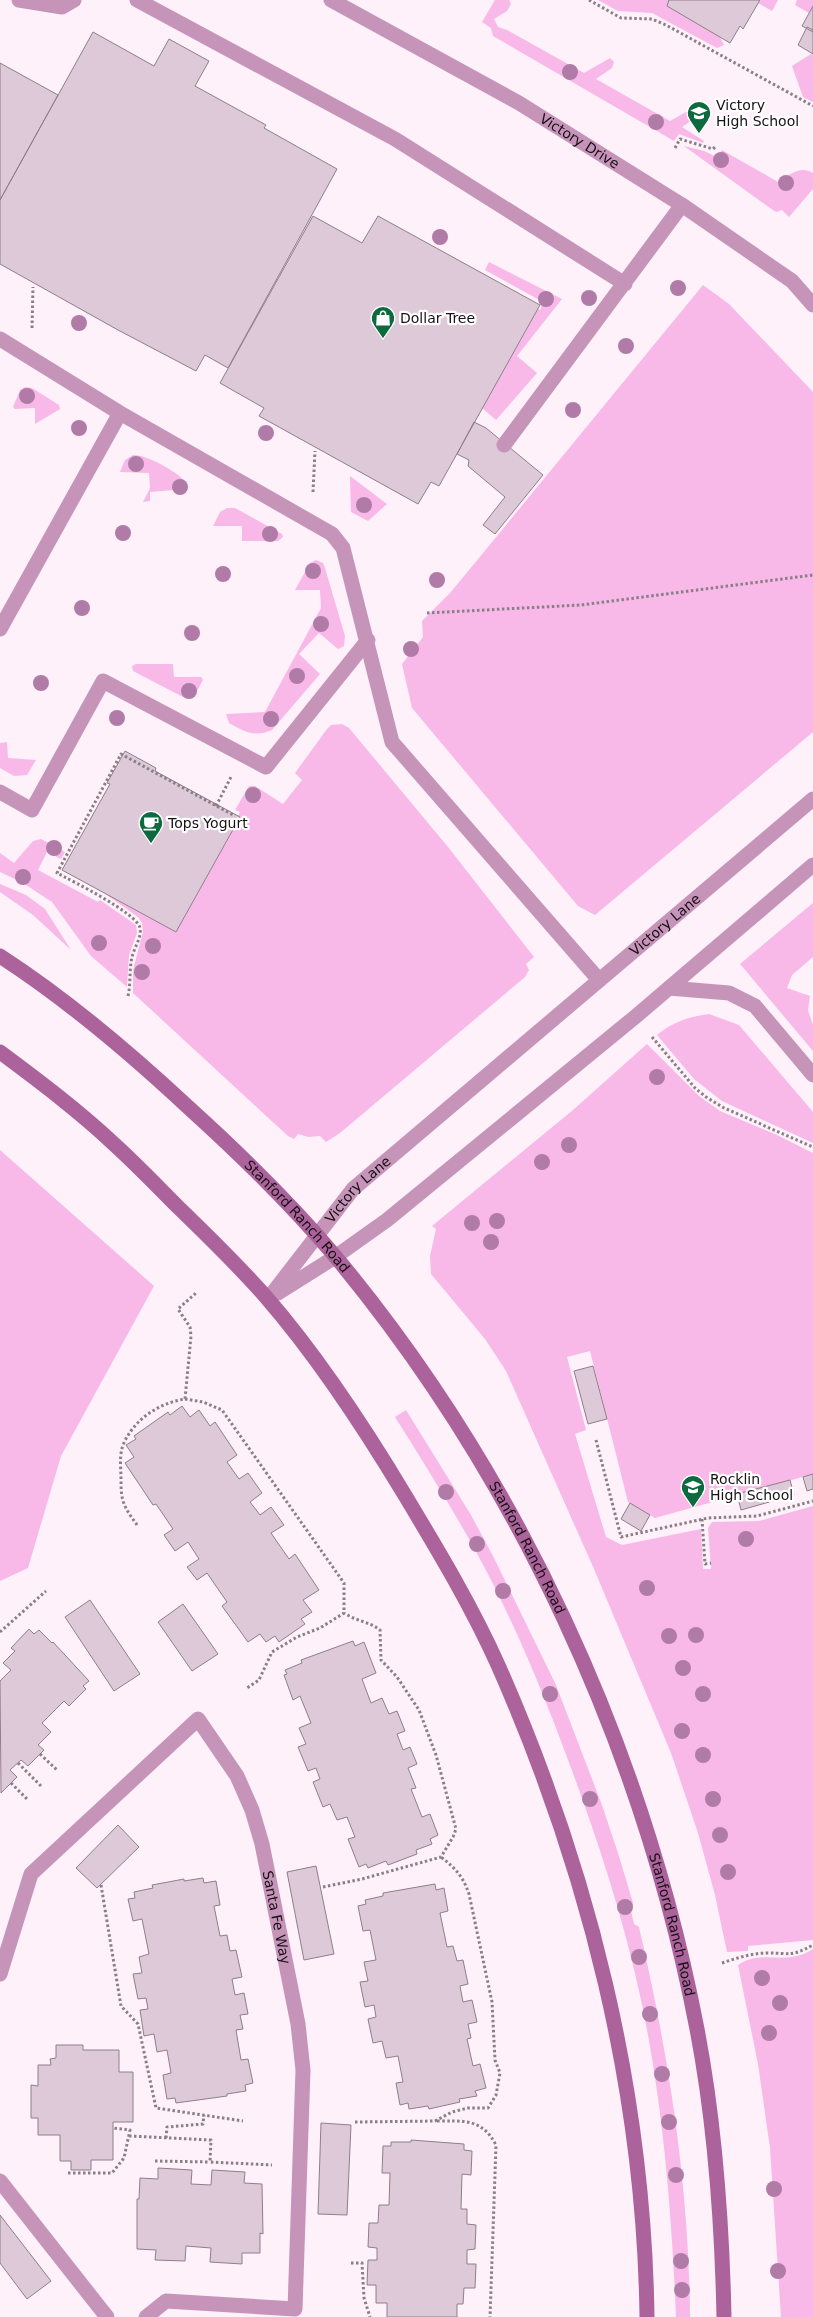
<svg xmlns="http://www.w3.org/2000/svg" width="813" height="2317" font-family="'DejaVu Sans',sans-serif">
  <rect width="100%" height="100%" fill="#fef1fa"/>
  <path fill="#f8b9e8" d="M495,0H509L511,4L507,11L494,19L498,27L507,30L584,73L610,58L614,62L612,68L596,79L670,121L693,108L699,110V115L682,127L704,141L703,143L679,134L674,141L493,36L491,28L482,22Z
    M598,0H670L667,6L720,37L724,45L717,48L652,13L618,11Z
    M761,0H778L772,11L758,3Z
    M797,0H813V6L809,13L795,5Z
    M811,54L813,55V102L803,97L792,66Z
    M684,146L704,151L717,157L722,150L778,182C790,175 800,165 813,173V189L789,217L782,210L776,212L770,208Z
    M489,262L562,299L517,356L537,373L496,420L482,408L538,309L540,310L543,302L485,270Z
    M703,285L729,304L813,392V732L595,915L578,906L412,708L402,664L423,637L422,621L450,593L474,564Z
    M25,387L32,388L59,405L60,409L35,424V408L15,409L13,407L20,390Z
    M133,455C145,454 181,473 187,484L186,489L150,492V501L143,502L150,488L149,473L120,472L125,460Z
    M350,476L387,504L368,521L351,512Z
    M227,508H235L282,534L283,537L278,541H242V526H213L220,512Z
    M316,560L323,563L325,568L345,636L344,646L338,649L319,633L299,654L320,674L272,730C255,738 243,731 229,723L226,714L265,712L321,608L320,590H295L310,563Z
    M136,664H173L174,677H201L203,680C198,689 195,699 183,697L133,671L132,666Z
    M342,724L349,728L448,847L534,957L526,964L529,970L525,977L340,1133L326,1142L320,1136L308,1137L298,1134L294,1139L288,1136L133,993V970L143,932L142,923L138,917L104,893L176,932L240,817L238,816L240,812L235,810L249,786H255L283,804L302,780L295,773L327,729L331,725Z
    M7,742L8,758L36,760L27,775L14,776L0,768V743Z
    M41,839L65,852L61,859L47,852L38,870L98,902L100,900L136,925L137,933L129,955L127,987L91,956L52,902L23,883L0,872V853L14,863L33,841Z
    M0,884L26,895L45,909L71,950L33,915L0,892Z
    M813,903V957L792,975L787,988L810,996L808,1010L813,1025V1051L740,964Z
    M709,1014L739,1025L813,1112V1143L722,1101L694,1079L657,1035C673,1022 688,1017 709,1014Z
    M647,1044L699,1096L720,1111L777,1135L813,1153V1474L655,1518L628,1502L590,1351L567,1357L586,1430L575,1434L606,1537L622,1545L701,1529L703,1569H711L708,1528L712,1522L759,1521L813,1506V1940L748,1946V1951L727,1952L715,1895L698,1833L671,1753L594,1569L506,1371L485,1339L431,1274L430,1256L436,1229L432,1226L573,1110Z
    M0,1150L154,1286L61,1456L28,1568L0,1581Z
    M406,1410L471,1515L493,1556L556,1685L602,1805L618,1853L633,1903L631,1911L634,1924L639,1927C669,2056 689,2185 690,2317H676C672,2222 665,2129 648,2035C633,1952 608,1870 579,1790C554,1720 526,1649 492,1582C463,1525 429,1471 395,1417Z
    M813,1949V2317H781L770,2148L758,2064L738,1965C762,1948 786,1967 813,1949Z"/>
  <path fill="#ddc9d7" stroke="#907e8b" d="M669,0H760L743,29L740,26L730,43L667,6Z
    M813,6V32L802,26Z
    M807,27L813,30V54L798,45Z
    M93,32L154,66L169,39L209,61L195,86L266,125L264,128L337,169L228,368L205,355L196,371L118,330L0,264V200Z
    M0,63L58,95L0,200Z
    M313,216L362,243L378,216L540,305L439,486L431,482L418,504L259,416L264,408L220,383Z
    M474,422L486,428L543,475L495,534L483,525L505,497L468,466L469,460L457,454Z
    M125,751L156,768L155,771L240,817L176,932L62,870L110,784L107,783Z
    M593,1366L607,1419L588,1424L574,1371Z
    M182,1406L190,1417L199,1410L210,1426L215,1422L237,1455L227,1462L239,1479L248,1473L262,1493L250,1502L260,1515L271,1507L284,1525L271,1533L289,1559L295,1554L319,1590L303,1600L312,1612L301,1619L305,1624L279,1642L275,1636L266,1642L260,1634L248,1642L222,1606L227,1602L207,1573L197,1580L187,1567L199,1559L188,1542L175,1551L164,1535L173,1529L156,1504L153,1505L125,1463L134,1457L126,1445L136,1439L134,1436L168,1412L170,1415Z
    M813,1474V1489L807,1491L803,1477Z
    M790,1480L794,1495L741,1510L737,1494Z
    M630,1503L650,1515L641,1531L621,1519Z
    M90,1600L140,1674L114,1691L65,1617Z
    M183,1604L218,1654L192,1671L158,1622Z
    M29,1629L34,1634L39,1630L52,1643L53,1642L89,1681L83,1686L86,1689L69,1706L64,1701L42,1723L51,1732L38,1745L44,1750L28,1766L21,1760L10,1770L17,1777L1,1793L0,1681L11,1670L3,1663L15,1651L11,1648Z
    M353,1641L355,1646L364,1642L376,1673L362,1679L371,1703L382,1698L389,1714L397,1711L405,1731L397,1734L403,1750L410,1747L417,1764L408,1768L416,1788L411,1789L422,1817L430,1814L438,1835L430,1839L432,1844L416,1850L417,1854L388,1865L386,1861L368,1868L366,1864L359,1867L348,1839L355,1837L347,1817L337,1820L330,1804L323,1807L313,1782L320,1779L316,1768L308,1771L298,1747L306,1744L299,1728L311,1723L300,1696L293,1700L284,1675L287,1674L285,1670L302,1663L301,1660Z
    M118,1825L139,1847L97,1888L76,1868Z
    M316,1866L334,1954L304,1960L287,1872Z
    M203,1878L204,1883L216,1881L220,1905L214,1906L220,1936L227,1935L230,1951L236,1950L242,1977L232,1979L235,1995L244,1993L248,2014L240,2015L243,2029L236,2030L241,2060L248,2059L253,2083L245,2085L246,2091L227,2094V2096L176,2103L175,2098L167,2099L163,2075L171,2073L167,2050L157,2052L154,2034L144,2036L140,2010L148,2009L146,1998L138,1999L133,1974L142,1973L139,1957L149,1954L142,1919L133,1921L128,1899L135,1898L134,1892L153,1888L152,1885L184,1879V1881Z
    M435,1884L436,1890L444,1888L448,1911L440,1913L447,1947L453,1946L457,1961L463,1960L468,1984L460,1986L463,2002L472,2000L477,2022L468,2024L471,2038L467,2039L473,2066L480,2064L486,2088L475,2091L477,2096L459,2099L460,2102L429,2109L428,2106L409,2109L408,2103L400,2105L396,2083L403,2082L398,2056L386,2058L382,2041L373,2043L368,2019L376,2017L374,2005L365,2007L360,1982L368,1981L364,1962L376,1960L370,1930L363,1931L358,1906L366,1904L365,1900L383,1896V1893Z
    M56,2045H83V2050H119V2072H133V2122H113V2160H91V2170H71V2161H60V2135H38V2118H31V2085L38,2086V2065H51L50,2059L56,2058Z
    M321,2123L351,2125L347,2215L318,2214Z
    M411,2140L464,2144V2150L472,2151L471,2175L462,2174L461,2209H467V2224L476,2225L475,2249L467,2250V2264H476L475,2288H464L463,2304H457V2317H387V2303H376V2285H367L368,2260H377V2248L368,2247L369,2223H378L379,2205H389L390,2173H382L383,2146H391V2142H411Z
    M158,2168L192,2170L191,2184L211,2185L212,2170L245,2172L244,2183L262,2184L263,2234L260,2233V2253H242V2264L210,2262L211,2248L186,2246L185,2261L155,2260L156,2250L137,2249V2199H139L140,2178L158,2179Z
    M0,2215L51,2281L27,2299L0,2263Z"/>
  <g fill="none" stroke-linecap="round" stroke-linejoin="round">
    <path stroke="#897f86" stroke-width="3" stroke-dasharray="2.5 2.5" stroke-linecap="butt" d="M589,0L621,18L652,19L666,25L813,106
      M675,148L680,139L713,149L716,146
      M32,328L33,287
      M313,492L315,451
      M427,613L581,605L813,575
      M216,806L231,777
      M128,996C131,983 129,970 132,957C134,948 142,937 140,928C137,913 72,881 57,873L121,754L235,816
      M652,1037L695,1088L706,1097L724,1108L813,1147
      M185,1399L203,1402L222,1410L344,1583V1613L320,1628L297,1637L272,1652L259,1680L247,1688
      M596,1440L621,1537L708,1518L757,1516L813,1501
      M702,1519L705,1564L711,1563
      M137,1525C133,1519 128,1513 125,1506C121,1498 121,1488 121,1479C121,1468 119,1456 123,1445C134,1419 159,1403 185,1399L191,1336L190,1327L178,1309L196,1293
      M0,1632L46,1591
      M40,1754L57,1770
      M18,1763L41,1786
      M11,1783L27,1799
      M101,1885L121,2006L138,2024L156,2108L243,2121
      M323,1887L362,1879L441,1857L453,1837L456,1829L436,1755L419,1710L397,1677L381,1660L380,1630C370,1622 356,1621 344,1613
      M722,1963C737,1958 752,1953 768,1953C790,1953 791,1957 813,1945
      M437,2121C463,2121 482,2118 496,2145L490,2317
      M355,2122L435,2121L452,2112L468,2108H488L496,2095L500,2073L495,2060L492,2002L469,1894C463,1876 455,1868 441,1857
      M129,2136L211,2140L210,2162L272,2165
      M166,2138L167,2127L203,2124L204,2115
      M155,2161L210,2162
      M68,2173H112L124,2158L130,2130L113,2128
      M351,2263H362L364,2298L370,2317"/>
    <path stroke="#c694b9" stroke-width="15" d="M19,0L62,7L74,0
      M137,0L395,139L625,284
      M0,339L120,413L332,534L343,548L392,742L599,980
      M504,445L682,205
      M0,629L120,413
      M0,792L32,810L103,681L266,767L368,640
      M669,988L729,993L755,1006L813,1075"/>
    <g stroke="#c694b9" stroke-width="15">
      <path id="s1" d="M331,0L519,103L682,205L792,281L813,305"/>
      <path d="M278,1293L335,1257L387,1220L635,1017L813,865"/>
      <path id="s2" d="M268,1299L353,1189L813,799"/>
      <path id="s3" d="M0,1974L31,1874L198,1719L237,1776L252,1810L262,1844L298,2024L303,2070L295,2309L166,2301L146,2317"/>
      <path d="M0,2181L107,2317"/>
    </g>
    <g stroke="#ac639b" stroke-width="15">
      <path id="s4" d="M0,956C68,1000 129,1052 188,1107C240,1154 290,1203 335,1256C518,1476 643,1748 697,2029C715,2123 722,2221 724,2317"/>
      <path d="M0,1052C39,1081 79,1111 115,1145C137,1165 157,1186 178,1207C208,1236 238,1265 266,1297C319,1358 364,1427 406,1497C439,1552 472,1607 498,1665C589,1871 644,2092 647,2317"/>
    </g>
  </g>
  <g fill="#b07ba6">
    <circle cx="570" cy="72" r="8"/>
    <circle cx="656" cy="122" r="8"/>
    <circle cx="721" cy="160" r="8"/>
    <circle cx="786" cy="183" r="8"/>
    <circle cx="440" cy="237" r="8"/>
    <circle cx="678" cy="288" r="8"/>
    <circle cx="589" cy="298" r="8"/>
    <circle cx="546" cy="299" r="8"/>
    <circle cx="79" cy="323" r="8"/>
    <circle cx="626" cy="346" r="8"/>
    <circle cx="27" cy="396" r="8"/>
    <circle cx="573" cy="410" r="8"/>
    <circle cx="79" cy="428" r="8"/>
    <circle cx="266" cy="433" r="8"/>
    <circle cx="136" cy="464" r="8"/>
    <circle cx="180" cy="487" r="8"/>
    <circle cx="364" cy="505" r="8"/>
    <circle cx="123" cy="533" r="8"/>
    <circle cx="270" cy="534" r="8"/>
    <circle cx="313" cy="571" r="8"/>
    <circle cx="223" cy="574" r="8"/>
    <circle cx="437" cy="580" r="8"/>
    <circle cx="82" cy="608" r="8"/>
    <circle cx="321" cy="624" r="8"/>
    <circle cx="192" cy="633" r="8"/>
    <circle cx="411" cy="649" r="8"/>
    <circle cx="297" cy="676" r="8"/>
    <circle cx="41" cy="683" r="8"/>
    <circle cx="189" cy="691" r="8"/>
    <circle cx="117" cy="718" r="8"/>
    <circle cx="271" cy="719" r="8"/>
    <circle cx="253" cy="795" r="8"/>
    <circle cx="54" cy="848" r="8"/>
    <circle cx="23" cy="877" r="8"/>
    <circle cx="99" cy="943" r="8"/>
    <circle cx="153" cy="946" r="8"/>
    <circle cx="142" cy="972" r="8"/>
    <circle cx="657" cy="1077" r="8"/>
    <circle cx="569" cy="1145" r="8"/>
    <circle cx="542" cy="1162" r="8"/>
    <circle cx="497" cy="1221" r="8"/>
    <circle cx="472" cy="1223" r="8"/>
    <circle cx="491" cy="1242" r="8"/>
    <circle cx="446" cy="1492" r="8"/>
    <circle cx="746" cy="1539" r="8"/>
    <circle cx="477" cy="1544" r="8"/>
    <circle cx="647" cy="1588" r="8"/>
    <circle cx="503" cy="1591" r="8"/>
    <circle cx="696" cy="1635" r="8"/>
    <circle cx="669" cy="1636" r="8"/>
    <circle cx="683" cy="1668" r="8"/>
    <circle cx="550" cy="1694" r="8"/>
    <circle cx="703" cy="1694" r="8"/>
    <circle cx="682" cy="1731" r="8"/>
    <circle cx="703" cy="1755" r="8"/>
    <circle cx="590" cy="1799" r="8"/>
    <circle cx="713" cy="1799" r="8"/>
    <circle cx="720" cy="1835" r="8"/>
    <circle cx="728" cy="1872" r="8"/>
    <circle cx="625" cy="1907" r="8"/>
    <circle cx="639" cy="1957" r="8"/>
    <circle cx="762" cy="1978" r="8"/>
    <circle cx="780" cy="2003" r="8"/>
    <circle cx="650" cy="2014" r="8"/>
    <circle cx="769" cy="2033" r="8"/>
    <circle cx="662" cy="2074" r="8"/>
    <circle cx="669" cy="2122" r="8"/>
    <circle cx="676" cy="2175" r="8"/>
    <circle cx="774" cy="2189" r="8"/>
    <circle cx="681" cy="2261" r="8"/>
    <circle cx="778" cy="2271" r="8"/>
    <circle cx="682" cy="2290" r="8"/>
  </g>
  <defs>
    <g id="school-pin" transform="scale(1.25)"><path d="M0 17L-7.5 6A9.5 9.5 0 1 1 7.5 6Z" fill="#0d6a3e" stroke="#fff"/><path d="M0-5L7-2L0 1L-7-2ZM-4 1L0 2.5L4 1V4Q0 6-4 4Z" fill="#fff"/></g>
    <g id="shop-pin" transform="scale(1.25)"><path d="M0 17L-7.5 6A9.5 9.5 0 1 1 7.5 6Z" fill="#0d6a3e" stroke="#fff"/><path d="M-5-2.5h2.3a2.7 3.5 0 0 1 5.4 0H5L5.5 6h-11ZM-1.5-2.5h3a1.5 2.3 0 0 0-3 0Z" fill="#fff"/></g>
    <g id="cafe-pin" transform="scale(1.25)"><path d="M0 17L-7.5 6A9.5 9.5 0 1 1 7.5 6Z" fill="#0d6a3e" stroke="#fff"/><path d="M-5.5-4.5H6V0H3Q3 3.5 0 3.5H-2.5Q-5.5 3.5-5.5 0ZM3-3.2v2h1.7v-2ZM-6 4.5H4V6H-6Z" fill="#fff"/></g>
  </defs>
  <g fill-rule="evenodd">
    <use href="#school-pin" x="699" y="113"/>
    <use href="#shop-pin" x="383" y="318"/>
    <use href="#cafe-pin" x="151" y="823"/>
    <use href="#school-pin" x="693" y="1487"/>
  </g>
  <g text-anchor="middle" stroke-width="4.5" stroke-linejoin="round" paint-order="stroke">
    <g font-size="14" fill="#171015" stroke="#fff" text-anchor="start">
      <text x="716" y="110">Victory<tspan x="716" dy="16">High School</tspan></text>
      <text x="400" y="323">Dollar Tree</text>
      <text x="168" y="828">Tops Yogurt</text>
      <text x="710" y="1484">Rocklin<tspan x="710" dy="16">High School</tspan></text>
    </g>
    <g font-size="14" fill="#171015" stroke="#fff">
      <text dy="5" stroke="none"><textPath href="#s1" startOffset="286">Victory Drive</textPath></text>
      <text dy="5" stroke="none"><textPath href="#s2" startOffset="548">Victory Lane</textPath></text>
      <text dy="5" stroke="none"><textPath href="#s2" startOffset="142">Victory Lane</textPath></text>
      <text dy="5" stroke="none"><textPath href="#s4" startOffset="396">Stanford Ranch Road</textPath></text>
      <text dy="5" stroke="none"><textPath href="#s4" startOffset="801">Stanford Ranch Road</textPath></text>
      <text dy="5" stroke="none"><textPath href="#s3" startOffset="549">Santa Fe Way</textPath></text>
      <text dy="5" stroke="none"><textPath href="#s4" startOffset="1206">Stanford Ranch Road</textPath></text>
    </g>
  </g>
</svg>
